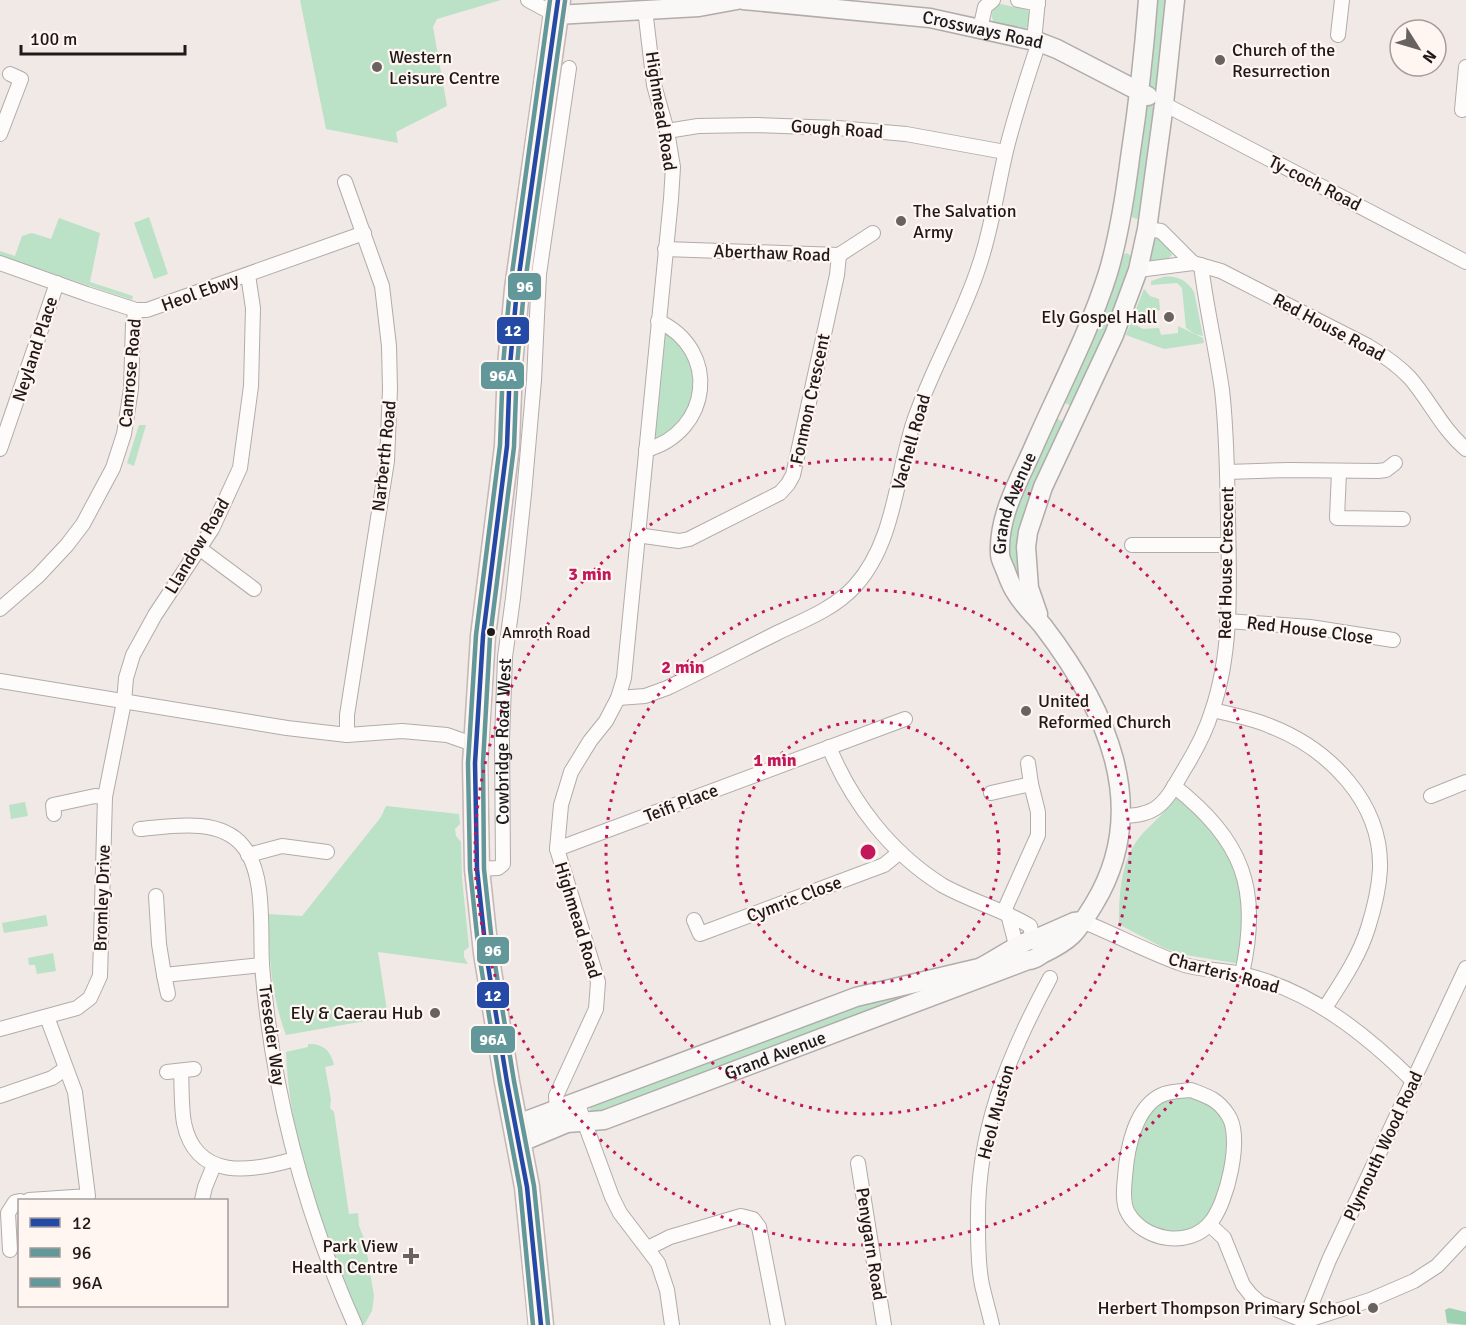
<svg xmlns="http://www.w3.org/2000/svg" width="1466" height="1325" font-family="Signika,sans-serif">
  <rect width="100%" height="100%" fill="#f0e9e6"/>
  <path fill="#bbe1c7" d="M300,0H501L437,19L433,27L447,106L396,132L398,143L326,129Z
    M1154,0H1171L1157,90L1153,91L1146,87Z
    M1001,4L1027,10C1034,16 1031,26 1023,30L995,24C989,15 992,8 1001,4Z
    M1151,103L1156,106L1141,218L1136,219L1129,215L1147,104Z
    M149,217L168,274L154,279L134,223Z
    M59,218L100,233L90,282L133,296L132,300L0,256V251L15,256L22,236L32,233L51,239Z
    M1155,234L1166,242L1172,255L1168,259L1149,262Z
    M1127,253L1132,257L1124,297L1071,406L1065,403L1063,400L1122,255Z
    M1163,277C1176,275 1187,280 1194,292L1203,336L1195,334L1186,328L1182,288L1177,283L1151,285V281Z
    M1144,289L1150,296L1159,299L1160,310L1156,311L1157,325H1144L1132,319Z
    M1131,322L1143,329L1159,328L1161,335L1178,333V326L1203,338L1204,343L1164,349L1126,335Z
    M666,329L693,363L695,399L678,429L654,441L663,334Z
    M1058,419L1064,422L1020,586L1014,574L1007,548L1009,520L1054,420Z
    M139,425H146L134,466L127,463Z
    M1179,795L1203,816L1235,863L1245,908L1240,963H1234L1180,954L1162,947L1122,926L1119,923C1119,892 1121,857 1143,833C1155,821 1168,809 1179,795Z
    M25,802L28,816L11,819L9,805Z
    M386,806L459,814L460,824L455,829L456,836L461,842L462,878L469,947L464,951V957L468,964L378,952L388,1017L286,1035C271,995 269,956 268,914L302,916L381,817Z
    M46,915L48,926L4,933L2,923Z
    M53,953L56,971L37,974L35,965H29L28,958Z
    M970,975L601,1116L590,1112L591,1104L844,1006Z
    M308,1044C323,1043 331,1051 334,1065L325,1067L331,1099L330,1108L334,1112L349,1214L358,1213L359,1226L365,1241L374,1296L372,1311L364,1325C354,1310 347,1288 340,1271C312,1201 289,1127 286,1052L308,1047Z
    M1179,1095C1186,1095 1195,1095 1202,1097C1221,1105 1234,1129 1231,1149C1230,1158 1226,1167 1224,1176C1221,1186 1219,1197 1215,1207C1204,1235 1170,1238 1146,1224C1119,1209 1133,1129 1151,1109C1159,1101 1169,1099 1179,1095Z"/>
  <path fill="#9dd1b1" d="M1449,1308L1466,1312V1325L1447,1323L1445,1310Z"/>
  <g fill="none" stroke-linecap="round" stroke-linejoin="round">
    <g stroke="#b1acaa" stroke-width="16">
      <g id="street">
        <path d="M528,0L556,15"/>
        <path d="M1018,0L1038,4"/>
        <path d="M980,29L985,7L993,0"/>
        <path d="M1338,35L1342,0"/>
        <path d="M1034,41L1038,0"/>
        <path d="M1164,104L1466,262"/>
        <path d="M1462,110L1466,67"/>
        <path d="M667,131L698,126L756,125L838,128L906,134L1005,152"/>
        <path d="M0,134L21,79L10,74"/>
        <path d="M345,182L382,286L389,346L390,389L387,461L347,715V735"/>
        <path d="M1147,229L1161,231L1193,263"/>
        <path d="M665,249L839,255L873,233"/>
        <path d="M0,263L87,294L136,310H147L364,233"/>
        <path d="M1138,270L1193,263L1221,271L1368,346C1383,355 1398,365 1410,378C1430,401 1442,429 1466,449"/>
        <path d="M0,449L57,283"/>
        <path d="M646,450C711,432 721,350 658,321"/>
        <path d="M1227,472L1289,470L1378,471L1386,470L1395,463"/>
        <path d="M1339,472L1337,518L1403,519"/>
        <path d="M637,535L679,541L689,539L780,493L788,484L793,475L837,275L839,255"/>
        <path d="M1132,545H1228"/>
        <path d="M199,548L254,589"/>
        <path d="M0,609L38,576L67,545L83,524L113,468L124,434L131,389L133,324L136,310"/>
        <path d="M1227,621L1310,627L1393,640"/>
        <path d="M0,681L287,728L347,735L402,731L447,735L467,742H476"/>
        <path d="M618,698L645,696L667,688C704,670 741,651 777,633C804,620 834,609 855,586C895,542 896,475 914,421C932,368 962,319 979,266C992,228 997,189 1006,151C1015,114 1027,78 1039,42"/>
        <path d="M1213,710C1232,715 1252,718 1270,726C1329,749 1382,802 1380,869C1379,889 1374,909 1368,928C1359,957 1341,983 1325,1008"/>
        <path d="M829,747C852,803 891,853 942,885C970,901 1002,909 1030,926L1033,940"/>
        <path d="M1028,763L1031,784"/>
        <path d="M1174,786C1243,841 1261,888 1242,974"/>
        <path d="M991,793L1031,784L1038,812V835L1004,911"/>
        <path d="M1431,796L1466,782"/>
        <path d="M54,814L53,805L95,796L105,797"/>
        <path d="M1121,816C1161,816 1166,800 1185,768C1196,750 1206,731 1212,711C1233,650 1229,581 1228,517C1227,475 1227,433 1222,390C1216,348 1206,307 1201,265"/>
        <path d="M140,829C171,826 220,817 243,846C266,874 260,930 262,965C272,1090 304,1211 355,1325"/>
        <path d="M557,849L905,719"/>
        <path d="M248,855L282,846L327,852"/>
        <path id="s1" d="M477,869L498,868L503,864L502,740L505,657L513,598L524,494L534,380L539,274L569,68"/>
        <path d="M156,896L159,944L164,975L262,965"/>
        <path d="M1008,914L1015,941L1020,946"/>
        <path d="M694,920L700,934L884,865L900,852"/>
        <path d="M1082,921C1114,934 1146,951 1179,963C1198,971 1221,969 1242,974C1310,990 1365,1033 1414,1082"/>
        <path d="M164,975L168,994"/>
        <path d="M0,1029L77,1008L90,998L100,976L105,797L124,702L126,678L133,655L155,615L212,529L240,468L251,386L253,308L248,275"/>
        <path d="M181,1071C182,1088 181,1106 184,1123C196,1181 251,1172 295,1159"/>
        <path d="M167,1072L194,1069"/>
        <path d="M1191,1090C1207,1096 1218,1099 1228,1115C1243,1137 1227,1204 1210,1223C1189,1249 1143,1240 1128,1213C1122,1203 1124,1187 1125,1177C1127,1149 1135,1105 1164,1094C1173,1091 1182,1091 1191,1090Z"/>
        <path d="M0,1096L52,1078L65,1069"/>
        <path d="M577,1102L612,1197L620,1213L658,1263L667,1290L672,1325"/>
        <path d="M557,1109L556,1096L596,1009L598,982L557,849L561,805L571,772L590,741L606,721L618,698L624,678L671,199L673,167L667,131L654,85L645,9"/>
        <path d="M858,1163L884,1325"/>
        <path d="M29,1200L88,1196L75,1092L47,1017"/>
        <path d="M202,1200L205,1187L214,1165"/>
        <path d="M1210,1225L1224,1238L1243,1285L1251,1295L1260,1303L1305,1321L1370,1300L1414,1281L1437,1266L1466,1235"/>
        <path d="M648,1248L670,1237L741,1216L753,1219L759,1227L778,1325"/>
        <path d="M10,1250L8,1213L15,1202L20,1201"/>
        <path d="M992,1325C989,1312 985,1298 982,1285C978,1266 978,1245 978,1226C976,1133 1007,1058 1050,978"/>
        <path d="M1303,1325L1329,1260L1466,968"/>
      </g>
    </g>
    <g stroke="#b1acaa" stroke-width="21">
      <g id="secondary">
        <path id="s2" d="M743,0L930,18L1039,42L1057,49L1148,96"/>
        <path d="M556,15L699,7L737,0"/>
        <path d="M1038,614L1029,588L1026,547L1028,532L1043,487L1114,335L1138,270L1147,229L1164,104L1175,0"/>
        <path d="M515,1125L856,997L979,968C991,963 1025,939 1033,940L1074,922L1082,921"/>
        <path id="s3" d="M519,1143L567,1123L604,1120L1028,960C1035,960 1037,957 1042,954C1073,939 1076,933 1094,904C1153,807 1105,707 1043,626C1034,615 1023,605 1016,593C1011,586 1008,577 1005,569C1003,564 1000,559 1000,554C998,515 1020,479 1035,444C1060,387 1089,333 1108,273C1119,236 1125,197 1130,158C1138,106 1144,53 1148,0"/>
      </g>
    </g>
    <g stroke="#c3b8b8" stroke-width="27">
      <path id="highway" d="M541,1325L527,1187L507,1082L486,953L477,869L475,763L483,636L507,446L510,365L517,289L558,0"/>
    </g>
    <use href="#street" stroke="#fdfcfb" stroke-width="14"/>
    <use href="#secondary" stroke="#faf7f7" stroke-width="18"/>
    <use href="#highway" stroke="#f4ebed" stroke-width="24"/>
    <g stroke="#fff5f1" stroke-width="9">
      <path id="bus-1" d="M541,1325L527,1187L507,1082L486,953L477,869L475,763L483,636L507,446L510,365L517,289L558,0"/>
    </g>
    <g stroke="#fff5f1" stroke-width="9">
      <path id="bus-2" d="M548,1324L534,1186L514,1081L493,952L484,869L483,763L490,637L514,447L517,365L524,290L565,1"/>
    </g>
    <g stroke="#fff5f1" stroke-width="9">
      <path id="bus-3" d="M533,1325L520,1188L500,1083L479,954L470,869L468,763L476,635L500,445L503,365L510,288L550,0"/>
    </g>
    <use href="#bus-1" stroke="#244aa5" stroke-width="4.5"/>
    <use href="#bus-2" stroke="#63989b" stroke-width="4.5"/>
    <use href="#bus-3" stroke="#63989b" stroke-width="4.5"/>
  </g>
  <g fill="none" stroke="#c2185b" stroke-width="3" stroke-dasharray="3 6">
    <circle cx="868" cy="852" r="131"/>
    <circle cx="868" cy="852" r="262"/>
    <circle cx="868" cy="852" r="393"/>
  </g>
  <g fill="#686261" stroke="#fff5f1" stroke-width="2">
    <circle cx="1220" cy="60" r="6"/>
    <circle cx="377" cy="67" r="6"/>
    <circle cx="901" cy="221" r="6"/>
    <circle cx="1169" cy="317" r="6"/>
    <circle cx="1026" cy="711" r="6"/>
    <circle cx="435" cy="1013" r="6"/>
    <path d="M408 1247h6v6h6v6h-6v6h-6v-6h-6v-6h6z"/>
    <circle cx="1373" cy="1308" r="6"/>
  </g>
  <circle fill="#1f1a19" stroke="#fff5f1" stroke-width="2" cx="491" cy="632" r="5"/>
  <g text-anchor="middle" stroke-width="4.5" stroke-linejoin="round" paint-order="stroke">
    <g font-size="16" fill="#1f1a19" stroke="#fff5f1" text-anchor="start">
      <text x="502" y="638">Amroth Road</text>
    </g>
    <g font-size="18" fill="#1f1a19" stroke="#fff5f1">
      <text dy="6" stroke="none"><textPath href="#s2" startOffset="242">Crossways Road</textPath></text>
      <text transform="translate(661 111) rotate(81)" y="6">Highmead Road</text>
      <text transform="translate(837 129) rotate(4)" y="6">Gough Road</text>
      <text transform="translate(1315 183) rotate(27)" y="6">Ty-coch Road</text>
      <text transform="translate(772 253) rotate(2)" y="6">Aberthaw Road</text>
      <text transform="translate(200 292) rotate(-20)" y="6">Heol Ebwy</text>
      <text transform="translate(1329 327) rotate(28)" y="6">Red House Road</text>
      <text transform="translate(35 349) rotate(-72)" y="6">Neyland Place</text>
      <text transform="translate(130 373) rotate(-85)" y="6">Camrose Road</text>
      <text transform="translate(810 399) rotate(-78)" y="6">Fonmon Crescent</text>
      <text transform="translate(911 442) rotate(-74)" y="6">Vachell Road</text>
      <text transform="translate(384 456) rotate(-84)" y="6">Narberth Road</text>
      <text dy="6" stroke="none"><textPath href="#s3" startOffset="1072">Grand Avenue</textPath></text>
      <text transform="translate(197 546) rotate(-59)" y="6">Llandow Road</text>
      <text transform="translate(1226 563) rotate(-89)" y="6">Red House Crescent</text>
      <text transform="translate(1310 630) rotate(7)" y="6">Red House Close</text>
      <text dy="6" stroke="none"><textPath href="#s1" startOffset="150">Cowbridge Road West</textPath></text>
      <text transform="translate(681 803) rotate(-21)" y="6">Teifi Place</text>
      <text transform="translate(102 898) rotate(-88)" y="6">Bromley Drive</text>
      <text transform="translate(794 899) rotate(-21)" y="6">Cymric Close</text>
      <text transform="translate(578 920) rotate(73)" y="6">Highmead Road</text>
      <text transform="translate(1224 973) rotate(15)" y="6">Charteris Road</text>
      <text transform="translate(272 1035) rotate(82)" y="6">Treseder Way</text>
      <text dy="6" stroke="none"><textPath href="#s3" startOffset="272">Grand Avenue</textPath></text>
      <text transform="translate(996 1112) rotate(-75)" y="6">Heol Muston</text>
      <text transform="translate(1383 1146) rotate(-65)" y="6">Plymouth Wood Road</text>
      <text transform="translate(871 1244) rotate(81)" y="6">Penygarn Road</text>
    </g>
    <g font-size="18" fill="#1f1a19" stroke="#fff5f1" text-anchor="start">
      <text x="1232" y="56">Church of the<tspan x="1232" dy="21">Resurrection</tspan></text>
      <text x="389" y="63">Western<tspan x="389" dy="21">Leisure Centre</tspan></text>
      <text x="913" y="217">The Salvation<tspan x="913" dy="21">Army</tspan></text>
      <text x="1157" y="323" text-anchor="end">Ely Gospel Hall</text>
      <text x="1038" y="707">United<tspan x="1038" dy="21">Reformed Church</tspan></text>
      <text x="423" y="1019" text-anchor="end">Ely &amp; Caerau Hub</text>
      <text x="398" y="1252" text-anchor="end">Park View<tspan x="398" dy="21">Health Centre</tspan></text>
      <text x="1361" y="1314" text-anchor="end">Herbert Thompson Primary School</text>
    </g>
  </g>
  <circle cx="868" cy="852" r="9" fill="#c2185b" stroke="#fff5f1" stroke-width="3"/>
  <g font-size="18" text-anchor="middle" font-weight="bold" fill="#c2185b" stroke="#fff5f1" stroke-width="4.5" stroke-linejoin="round" paint-order="stroke">
    <text x="590" y="580">3 min</text>
    <text x="683" y="673">2 min</text>
    <text x="775" y="766">1 min</text>
  </g>
  <g stroke="#fff5f1" stroke-width="2">
    <rect x="507" y="272" width="35" height="29" rx="6" fill="#63989b"/>
    <rect x="496" y="316" width="34" height="29" rx="6" fill="#244aa5"/>
    <rect x="480" y="361" width="45" height="29" rx="6" fill="#63989b"/>
    <rect x="476" y="936" width="34" height="29" rx="6" fill="#63989b"/>
    <rect x="476" y="981" width="34" height="28" rx="6" fill="#244aa5"/>
    <rect x="470" y="1025" width="46" height="29" rx="6" fill="#63989b"/>
  </g>
  <g font-size="16" text-anchor="middle" font-weight="bold" fill="#fff">
    <text x="525" y="292">96</text>
    <text x="513" y="336">12</text>
    <text x="503" y="381">96A</text>
    <text x="493" y="956">96</text>
    <text x="493" y="1001">12</text>
    <text x="493" y="1045">96A</text>
  </g>
  <rect x="18" y="1199" width="210" height="108" fill="#fff5f1" stroke="#a59d9b" stroke-width="1.5"/>
  <rect x="30" y="1218" width="30" height="9" fill="#244aa5" stroke="#a59d9b" stroke-width="1.5"/>
  <text x="72" y="1229" font-size="18" fill="#1f1a19">12</text>
  <rect x="30" y="1248" width="30" height="9" fill="#63989b" stroke="#a59d9b" stroke-width="1.5"/>
  <text x="72" y="1259" font-size="18" fill="#1f1a19">96</text>
  <rect x="30" y="1278" width="30" height="9" fill="#63989b" stroke="#a59d9b" stroke-width="1.5"/>
  <text x="72" y="1289" font-size="18" fill="#1f1a19">96A</text>
  <g transform="translate(1418 48) rotate(127)"><circle r="28" fill="#fff5f1" stroke="#a59d9b" stroke-width="1.5"/>
  <path d="M0-4.5L10 22L0 15L-10 22Z" fill="#686261"/>
  <text y="-9" font-size="16" font-weight="bold" text-anchor="middle" fill="#1f1a19">N</text>
  </g>
  <path d="M21 45v9h164v-9" fill="none" stroke="#1f1a19" stroke-width="3"/>
  <text x="30" y="45" font-size="18" fill="#1f1a19" stroke="#fff5f1" stroke-width="4.5" paint-order="stroke">100 m</text>
</svg>
